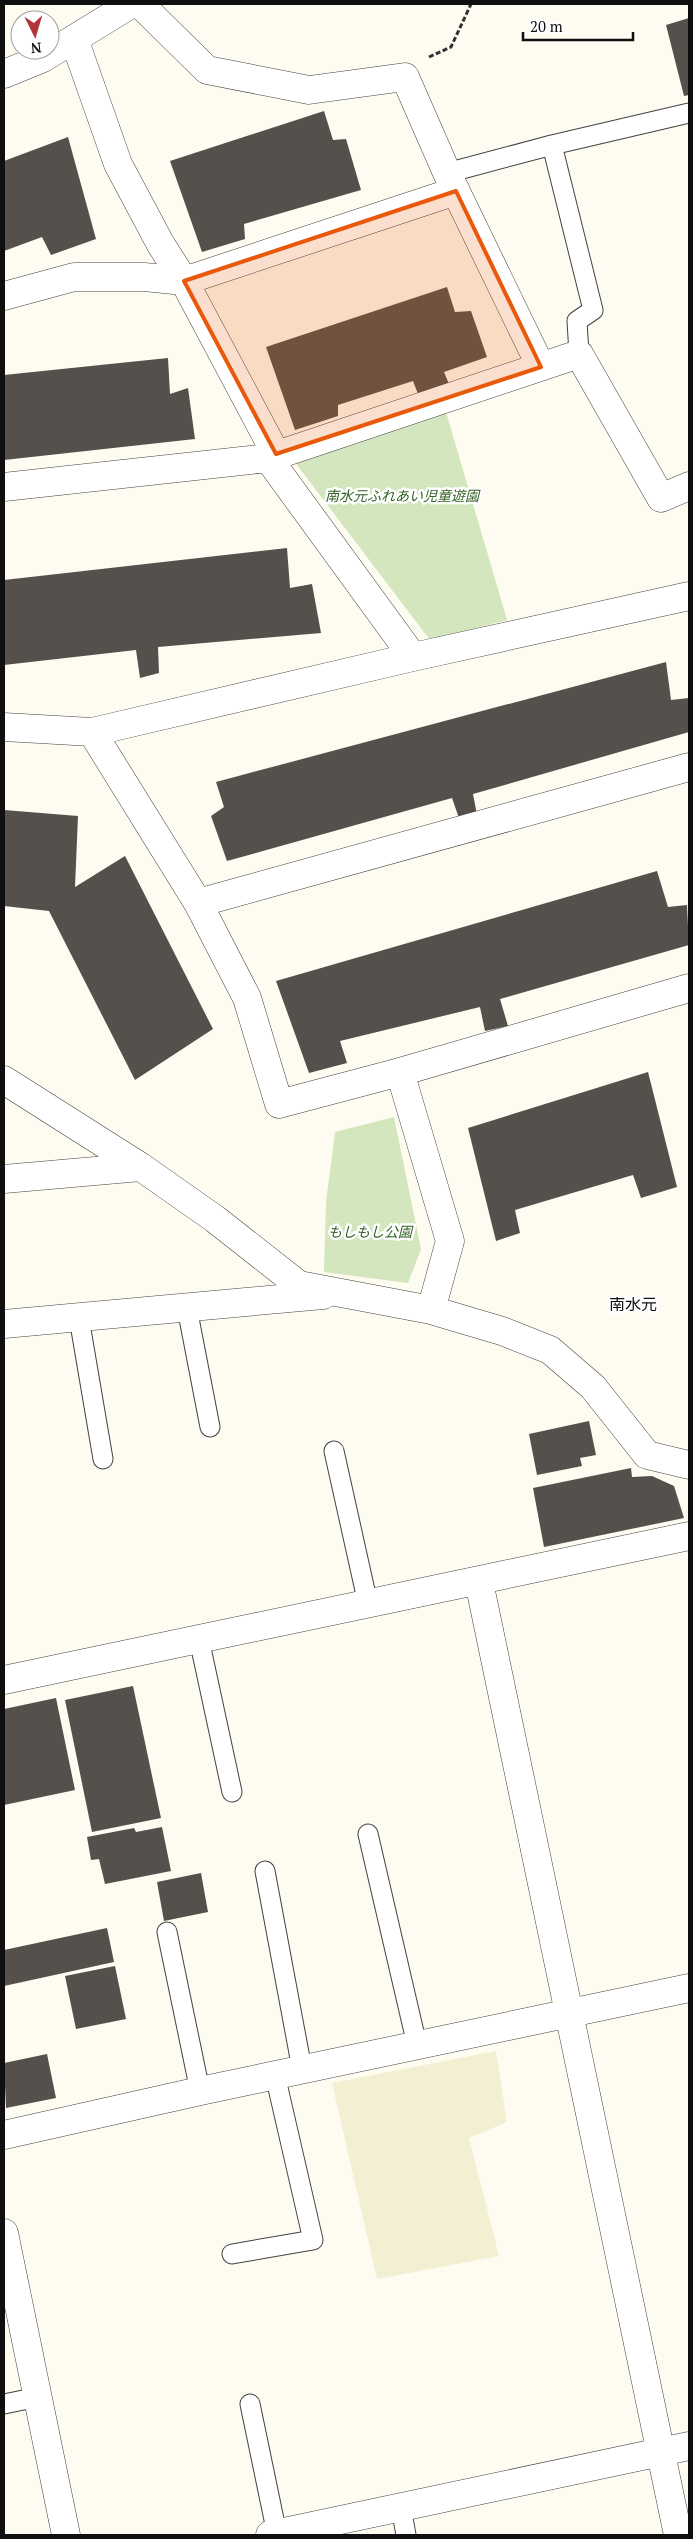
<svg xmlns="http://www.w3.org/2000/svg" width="693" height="2539" font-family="'PT Serif','Noto Sans JP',serif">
  <rect width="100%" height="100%" fill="#fefbf1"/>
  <path fill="#f2efd3" d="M496,2051L507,2122L469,2138L499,2256L377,2279L332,2083Z"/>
  <path fill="#d3e6bd" d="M446,412L507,620L430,640L294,461Z
    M394,1117L421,1249L408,1283L324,1272L326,1202L335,1132Z"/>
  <path fill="#56504c" d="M689,18V95L684,96L666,25Z
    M324,111L333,140L346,139L361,190L244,224L245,239L202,252L170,161Z
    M68,137L96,239L51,255L42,237L4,251V161Z
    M447,287L455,312L471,311L487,357L444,372L449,384L418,394L413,381L338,405V416L295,430L266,347Z
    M168,358L170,394L188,388L195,439L4,460V375Z
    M287,548L290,588L312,584L321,633L158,647L159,673L140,678L136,650L4,665V580Z
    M666,662L671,700L689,698V732L473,794L478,820L461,824L452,798L227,861L211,816L224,807L216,782Z
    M4,810L78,816L75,887L125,856L213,1029L135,1080L49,911L4,906Z
    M657,871L668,907L687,905L689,945L500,999L508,1026L485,1031L480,1007L340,1041L347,1063L309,1073L276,981Z
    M648,1072L677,1187L641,1198L633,1175L515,1210L520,1233L496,1241L468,1128Z
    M589,1421L596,1455L580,1458L582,1466L537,1475L529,1434Z
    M631,1468L632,1477L652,1476L674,1486L684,1518L544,1547L533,1488Z
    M133,1686L161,1818L92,1832L65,1700Z
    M56,1698L75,1790L4,1805V1709Z
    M162,1827L171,1871L105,1884L99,1859L91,1860L87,1837L134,1828L136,1832Z
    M201,1873L208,1912L164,1921L157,1882Z
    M107,1928L114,1962L4,1986V1950Z
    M115,1966L126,2019L76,2029L65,1976Z
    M47,2054L56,2098L6,2108L4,2063Z"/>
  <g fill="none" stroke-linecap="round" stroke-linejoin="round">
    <g stroke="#424242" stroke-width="21">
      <path id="lane" d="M552,145L593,310L577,321L579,354
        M447,173L552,145L689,113
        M187,1308L210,1427
        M79,1318L103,1459
        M334,1451L368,1604
        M199,1639L232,1792
        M368,1834L417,2045
        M265,1871L302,2069
        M167,1932L200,2091
        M232,2254L313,2240L275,2075
        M4,2404L38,2397
        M250,2404L277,2534
        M401,2507L406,2535"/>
    </g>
    <g stroke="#424242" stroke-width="29">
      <path id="street" d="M140,4L207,70L309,90L405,77L447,173L541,367
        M74,39L118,164L160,243L184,281L276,454
        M4,74L43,58L131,4
        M4,296L74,277H144L184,281L456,191
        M268,458L413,657
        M4,487L268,458L579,354L661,498L689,486
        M4,727L92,732L413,657L689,596
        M92,732L198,903L247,998L279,1104L400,1072L689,988
        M198,903L689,767
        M400,1072L450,1241L431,1310
        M4,1080L141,1167L215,1219L299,1285L431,1310L502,1331L550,1350L593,1387L647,1455L689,1465
        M4,1179L141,1167
        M4,1324L323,1295
        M479,1582L678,2535
        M4,1680L689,1536
        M4,2135L200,2091L689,1988
        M4,2233L66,2535
        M270,2535L689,2446"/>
    </g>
    <path stroke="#313131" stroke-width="3" stroke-dasharray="5 2.5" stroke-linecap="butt" d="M429,57L451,47L471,4"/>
    <use href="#lane" stroke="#fff" stroke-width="19"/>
    <use href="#street" stroke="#fff" stroke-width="28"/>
  </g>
  <path fill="#e8590c" fill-opacity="0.2" stroke="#e8590c" stroke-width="4" stroke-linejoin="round" d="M456,191L541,367L276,454L184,281Z"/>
  <g text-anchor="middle" stroke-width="5" stroke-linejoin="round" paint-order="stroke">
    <g font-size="14" font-style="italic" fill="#326124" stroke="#fff">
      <text x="402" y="501">南水元ふれあい児童遊園</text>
      <text x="370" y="1237">もしもし公園</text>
    </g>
    <g font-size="16" fill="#0f0f0f" stroke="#fff">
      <text x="633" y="1310">南水元</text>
    </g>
  </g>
  <rect width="693" height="2539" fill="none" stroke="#0f0f0f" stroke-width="10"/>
  <g transform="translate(35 35) rotate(175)"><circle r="24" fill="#ffffff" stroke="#9f9f9f"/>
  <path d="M0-4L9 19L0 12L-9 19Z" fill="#b3333b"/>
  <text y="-8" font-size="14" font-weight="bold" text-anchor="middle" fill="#0f0f0f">N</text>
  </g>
  <path d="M523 32v8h110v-8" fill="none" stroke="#0f0f0f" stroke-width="2.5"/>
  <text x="530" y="32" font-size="15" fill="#0f0f0f" stroke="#ffffff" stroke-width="4" paint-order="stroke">20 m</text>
</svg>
